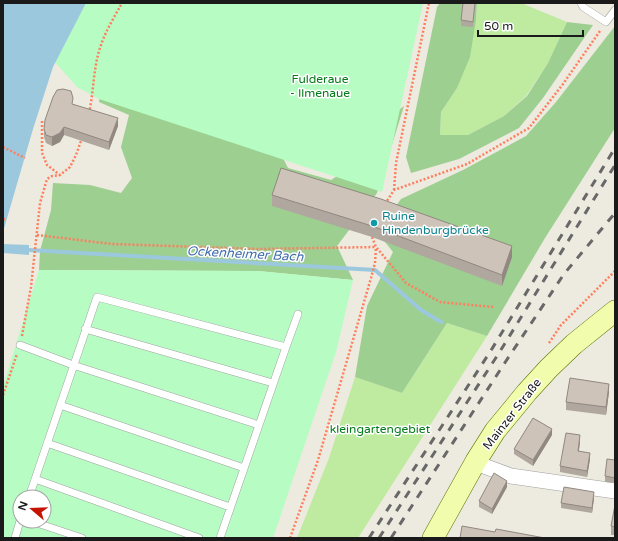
<svg xmlns="http://www.w3.org/2000/svg" width="618" height="541" font-family="'Varela Round',sans-serif">
  <rect width="100%" height="100%" fill="#edeadf"/>
  <path fill="#beeba0" d="M477,3H521L567,22L548,63L526,96L504,116L468,135H440L441,112L457,88L476,20Z
    M447,323L487,336L358,538H297L329,458L355,377L402,393Z"/>
  <path fill="#9dcf91" d="M440,3H477L476,20L470,57L457,88L441,112L440,135H468L504,116L527,96L548,63L567,22L593,25L543,98L519,128L459,159L411,173L406,157L437,7Z
    M615,26V128L545,238L487,336L447,323L402,393L355,377L367,306L393,252L377,232L401,199L463,170L526,136L556,102Z
    M112,34L273,138L288,168L331,180L351,167L391,116L404,106L377,193L337,246L353,280L258,271L39,270L40,251L51,210L53,183L90,185L121,193L132,178L121,147L129,115L99,102Z"/>
  <path fill="#b7fcc3" fill-rule="evenodd" d="M3,3H423L382,192L99,99L77,87Z
    M39,270L258,271L353,280L336,352L273,538H3V386ZM20,497H44V521H20Z"/>
  <path fill="#9cc8de" d="M3,3H86L53,67L33,129L3,232Z
    M3,244L29,245V255L3,253Z"/>
  <g fill="none" stroke-linecap="round" stroke-linejoin="round">
    <path stroke="#9cc8de" stroke-width="4" d="M29,250L375,270L421,310L441,322"/>
    <g stroke="#a1a1a1" stroke-width="8">
      <path id="lane" d="M581,3L583,7L606,22L615,10
        M85,329L273,383
        M20,345L73,365L259,425
        M286,347L298,314
        M60,405L244,468
        M47,443L230,507
        M35,479L199,538
        M29,497L97,297L286,347L220,538
        M31,521L82,538
        M15,538L20,521"/>
    </g>
    <g stroke="#a1a1a1" stroke-width="16">
      <path id="street" d="M476,461L484,466L511,476L615,491"/>
    </g>
    <g stroke="#5b7300" stroke-width="22">
      <path id="secondary" d="M433,538L476,461L495,431L527,392L549,368L574,344L615,311"/>
    </g>
    <path stroke="#ff7e5e" stroke-width="2.5" stroke-dasharray="2 2" stroke-linecap="butt" d="M89,113C94,91 93,67 101,45C106,30 115,16 122,3
      M42,121V153L47,165L60,175
      M3,147L25,158
      M394,190L396,163L429,3
      M385,204L394,190L467,164L529,128L563,84L600,31
      M3,219L6,220
      M37,235L112,244L260,249L376,247
      M372,237L376,247L406,283L440,302L493,307
      M22,336L31,287L40,203L47,179L52,176L60,175L70,167L76,155L81,141
      M549,343L561,325L615,271
      M3,395L17,354
      M290,538L318,460L371,278L375,263L376,247"/>
    <use href="#lane" stroke="#fff" stroke-width="7"/>
    <use href="#street" stroke="#fff" stroke-width="15"/>
    <use href="#secondary" stroke="#f1fcad" stroke-width="21"/>
    <path stroke="#686868" stroke-width="3" stroke-dasharray="8 8" stroke-linecap="butt" d="M369,538L490,352L615,148
      M379,538L499,353L615,165
      M391,538L506,361L564,274L615,213"/>
  </g>
  <path fill="#b0a89e" d="M475,3L473,27L461,26V20Z
    M73,104L118,126L109,150L64,135L60,142L52,146L46,143L44,137V129Z
    M272,195L512,257L502,286L372,237L272,206Z
    M609,392L606,415L566,410V402Z
    M552,435L533,466L514,454V449Z
    M580,441L579,451L590,459L587,477L560,472V466Z
    M615,460V483L605,482V476Z
    M507,487L492,514L479,507V501Z
    M594,498L592,513L561,508V503Z
    M615,505V535H611V526Z"/>
  <path fill="#908881" d="M118,118V126L109,150V142Z
    M64,127V135L60,142L52,146V137Z
    M512,246V257L502,286V275Z
    M609,384V392L606,415V407Z
    M552,429V435L533,466V460Z
    M580,435V441L578,457V451Z
    M590,453V459L587,477V471Z
    M507,481V487L492,514V509Z
    M594,492V498L592,513V508Z"/>
  <path fill="#cdc3b8" stroke="#908881" d="M463,3H475L473,22L461,20Z
    M63,89L71,91L73,98L72,104L118,118L109,142L64,127L60,133L52,137L46,135L44,129L45,120L53,97L57,90Z
    M281,168L381,199L512,246L502,275L372,226L272,195Z
    M570,378L609,384L606,407L566,402Z
    M533,418L552,429L533,460L514,449Z
    M566,433L580,435L578,451L590,453L587,471L560,466Z
    M607,459L615,460V478L605,476Z
    M494,473L507,481L492,509L479,501Z
    M564,487L594,492L592,508L561,503Z
    M615,505V527L611,526Z
    M462,526L495,532L496,529L545,538H460Z"/>
  <circle fill="#0f9aa8" stroke="#fff" stroke-width="1.5" cx="374" cy="223" r="4"/>
  <g text-anchor="middle" stroke-width="3" stroke-linejoin="round" paint-order="stroke">
    <g font-size="12" fill="#057b1b" stroke="#fff">
      <text x="320" y="83">Fulderaue<tspan x="320" dy="14">- Ilmenaue</tspan></text>
      <text x="380" y="433">kleingartengebiet</text>
    </g>
    <g font-size="12" fill="#0d838f" stroke="#fff" text-anchor="start">
      <text x="382" y="220">Ruine<tspan x="382" dy="14">Hindenburgbrücke</tspan></text>
    </g>
    <g font-size="12" fill="#1a1a1a" stroke="#fff">
      <text transform="translate(512 414) rotate(-52)" y="4">Mainzer Straße</text>
    </g>
    <g font-size="13" font-style="italic" fill="#436ead" stroke="#fff">
      <text transform="translate(245 253) rotate(3)" y="5">Ockenheimer Bach</text>
    </g>
  </g>
  <rect width="618" height="541" fill="none" stroke="#1a1a1a" stroke-width="8"/>
  <g transform="translate(32 509) rotate(289)"><circle r="19" fill="#ffffff" stroke="#a3a3a3"/>
  <path d="M0-3L7 15L0 10L-7 15Z" fill="#c51300"/>
  <text y="-6" font-size="11" font-weight="bold" text-anchor="middle" fill="#1a1a1a">N</text>
  </g>
  <path d="M478 30v6h105v-6" fill="none" stroke="#1a1a1a" stroke-width="2"/>
  <text x="484" y="30" font-size="12" fill="#1a1a1a" stroke="#ffffff" stroke-width="3" paint-order="stroke">50 m</text>
</svg>
